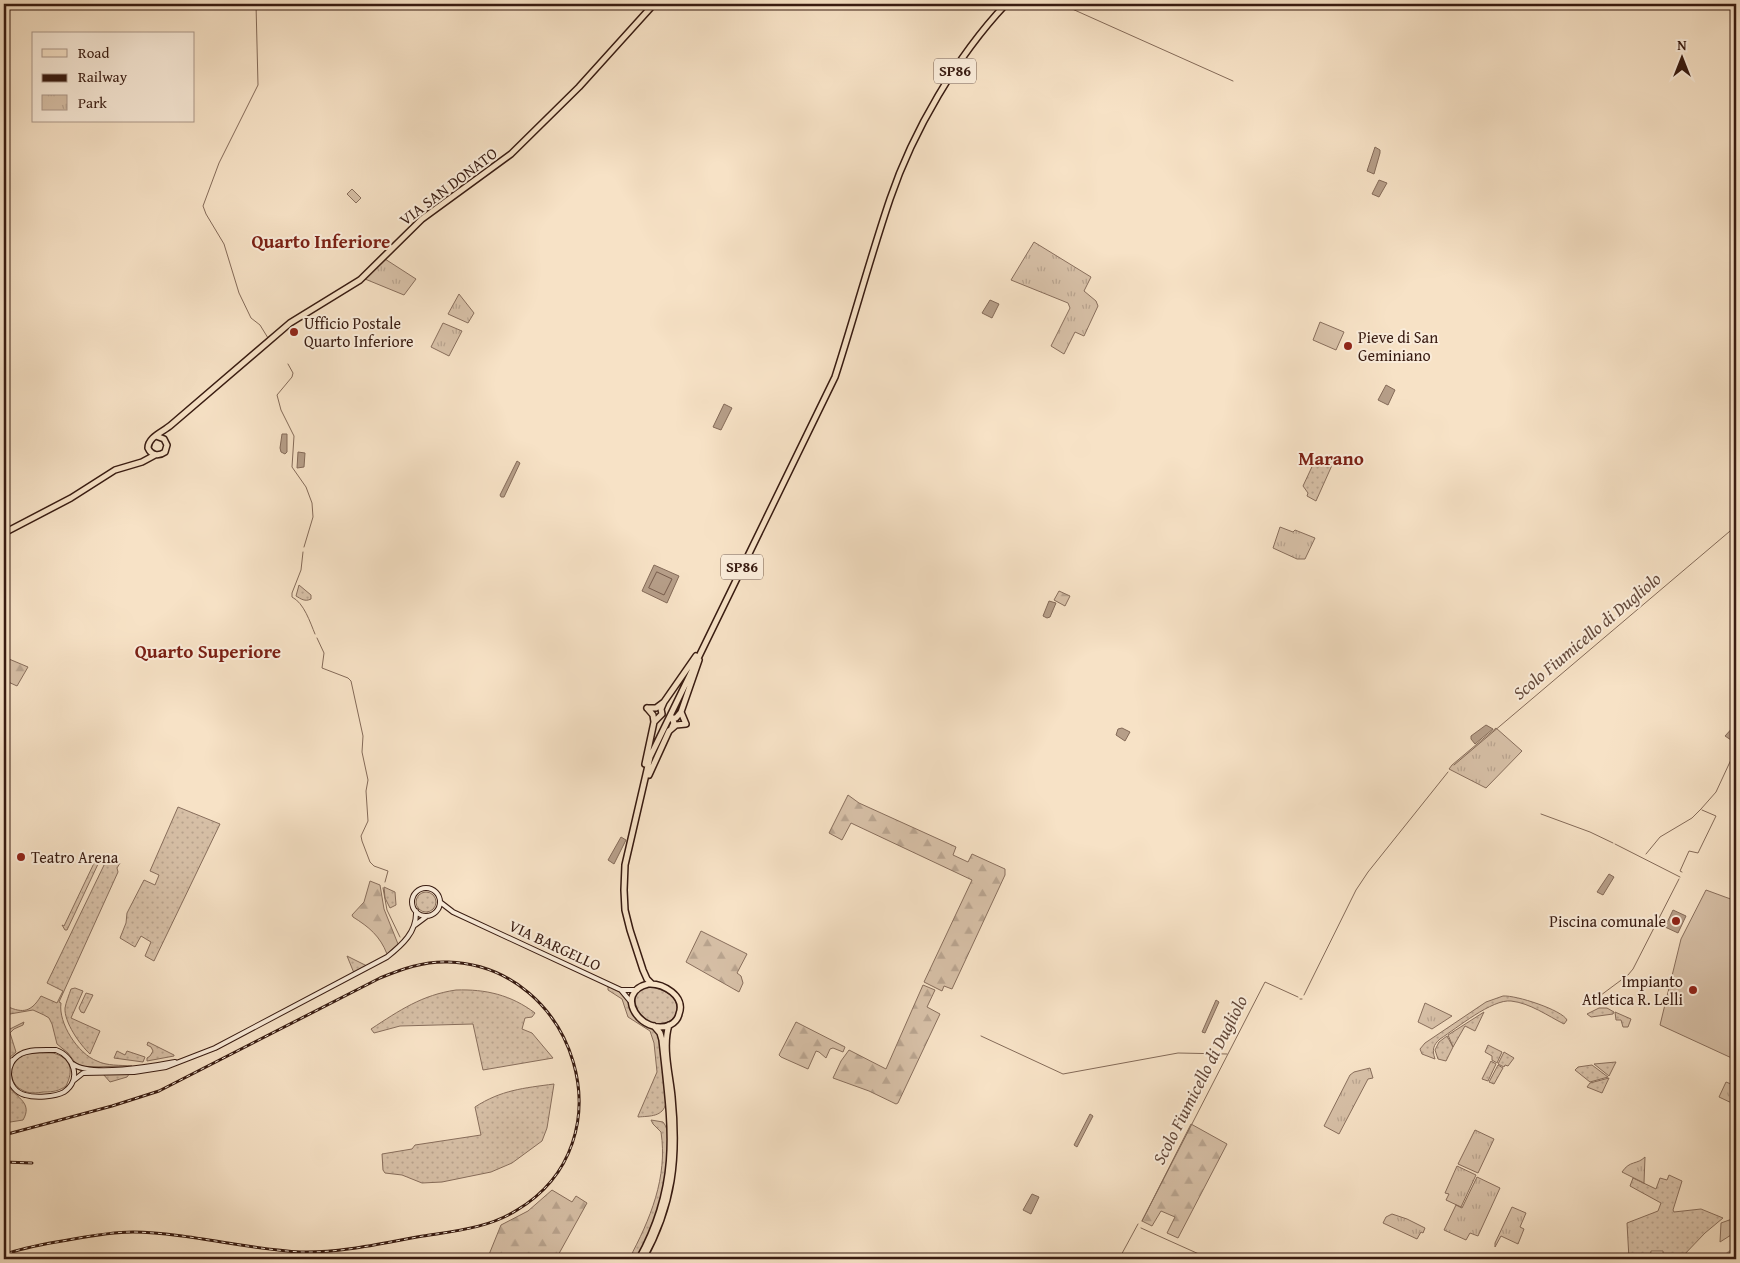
<svg xmlns="http://www.w3.org/2000/svg" width="1740" height="1263" font-family="'Gentium Book Plus',serif">
  <defs>
    <pattern id="grass-dots" width="8" height="8" patternUnits="userSpaceOnUse" patternTransform="scale(1.25)"><rect width="8" height="8" fill="#d7c0a7"/><path d="M2 2h.1M6 6h.1" fill="none" stroke="#b9a48f" stroke-width="1.8" stroke-linecap="round"/></pattern>
    <pattern id="forest-firs" width="22" height="20" patternUnits="userSpaceOnUse" patternTransform="scale(1.25)"><rect width="22" height="20" fill="#d7c0a7"/><path d="M5 1l3.5 6h-7zM16 11l3.5 6h-7z" fill="#b9a48f"/></pattern>
    <pattern id="park-tufts" width="24" height="20" patternUnits="userSpaceOnUse" patternTransform="scale(1.25)"><rect width="24" height="20" fill="#d7c0a7"/><path d="M3 7l-1-3M5 7V3M7 7l1-3M15 17l-1-3M17 17v-4M19 17l1-3" fill="none" stroke="#b9a48f"/></pattern>
  </defs>
  <rect width="100%" height="100%" fill="#f7e2c6"/>
  <filter id="stains"><feTurbulence type="fractalNoise" baseFrequency=".004" numOctaves="4"/><feColorMatrix values="0 0 0 0 .2 0 0 0 0 .09 0 0 0 0 .02 0 0 0 .5 -.17"/></filter>
  <radialGradient id="worn" r=".72"><stop offset=".6" stop-color="#630" stop-opacity="0"/><stop offset="1" stop-color="#630" stop-opacity=".3"/></radialGradient>
  <path fill="url(#grass-dots)" stroke="#886e5c" d="M1317,456L1333,463L1316,501L1307,496L1308,493L1303,486Z
    M299,585L311,595V599C305,602 301,599 296,596Z
    M178,807L220,824L154,961L145,956L151,942L141,936L135,947L120,938L126,923L127,913L144,880L155,885L159,875L150,871Z
    M95,855L99,858V862L67,930H65L62,925L64,926L96,859Z
    M110,859L120,863L117,868L118,872L59,1002L61,1003C58,1023 78,1054 97,1061C107,1066 120,1065 132,1066L87,1067L77,1065L68,1053L57,1044L52,1024L49,1018L44,1015L33,1010L4,1015V1005C21,1013 30,1014 41,996L57,1003L63,991L47,983L106,861Z
    M384,887L395,892L396,905L390,908L385,898Z
    M416 902a10 10 0 1 1 20 0a10 10 0 1 1-20 0Z
    M347,956L367,966L354,973Z
    M608,986C616,990 626,994 629,1003C630,1009 631,1014 635,1018C643,1026 655,1026 659,1038L666,1103C663,1117 650,1116 638,1117V1116L657,1072L654,1043L650,1031L628,1017L622,999L608,990Z
    M652,987C659,989 669,992 673,998C681,1007 676,1020 665,1023C639,1030 620,987 652,987Z
    M75,988L83,991L71,1018L100,1031L90,1054C80,1045 64,1022 65,1008C66,1002 69,995 71,989Z
    M456,990C486,989 511,995 535,1013L532,1017L525,1018L522,1029L532,1033L553,1058L483,1070L473,1024L400,1026L374,1033L371,1029C400,1010 422,995 456,990Z
    M86,993L93,995L84,1013L81,1012L79,1008Z
    M1503,996C1516,995 1562,1010 1567,1020L1564,1024C1548,1016 1530,1003 1511,1001C1492,999 1457,1028 1440,1039C1433,1045 1432,1050 1435,1059L1422,1054L1420,1049L1425,1043L1486,1002Z
    M1599,1008H1607L1614,1012L1613,1014L1591,1017L1587,1014Z
    M1484,1012L1475,1031L1465,1026L1453,1047L1448,1035Z
    M1615,1012L1631,1019L1628,1027H1623L1621,1020H1616Z
    M24,1022L23,1025L14,1029L10,1033L16,1052L9,1058L4,1060V1032Z
    M1447,1036L1453,1047L1446,1061L1438,1059L1435,1050L1439,1042Z
    M148,1042L174,1055V1056L147,1061V1058L150,1056L153,1051L151,1047L147,1045Z
    M1488,1045L1502,1052L1497,1063L1492,1060V1056L1485,1052Z
    M117,1051L125,1055L127,1051L145,1057L143,1062L114,1058Z
    M1504,1052L1514,1058L1508,1066L1505,1065L1504,1067L1498,1064Z
    M53,1053C71,1058 74,1070 66,1086C59,1091 53,1092 44,1092C36,1093 29,1094 22,1090C6,1082 9,1058 26,1054C34,1052 44,1053 53,1053Z
    M1491,1061L1496,1064L1488,1081L1482,1079Z
    M1616,1062L1609,1076L1594,1064Z
    M1498,1065L1503,1068L1494,1084L1489,1082Z
    M1592,1065L1608,1077L1590,1082L1575,1070L1578,1067Z
    M4,1071C6,1076 6,1082 9,1087C17,1098 33,1103 23,1120L4,1123Z
    M130,1073L127,1077L110,1082L103,1074Z
    M1609,1078L1602,1093L1587,1087L1590,1083Z
    M554,1084L547,1128L542,1141L512,1163L491,1172L442,1182L422,1183L402,1175L385,1173L383,1170L382,1154L412,1149L415,1145L481,1135L475,1107C501,1090 524,1088 554,1084Z
    M651,1120L663,1122C676,1136 663,1195 657,1213C653,1229 644,1245 636,1259H629C650,1220 668,1177 661,1132L653,1124Z
    M1669,1175L1682,1181L1673,1210L1674,1212L1701,1209L1723,1218L1705,1233L1681,1258L1663,1259V1251H1651L1650,1259H1629L1627,1223L1658,1211L1661,1203L1630,1186L1633,1178L1656,1189L1660,1178L1667,1180Z"/>
  <path fill="url(#forest-firs)" stroke="#886e5c" d="M1059,591L1070,596L1065,606L1054,600Z
    M9,659L28,667L17,686L4,680Z
    M848,795L859,803L956,847L953,855L968,862L972,854L1005,869V875L952,989L944,986L942,991L924,982L972,880L851,823L842,840L829,833Z
    M370,881L380,885L384,909L398,944L387,954C380,936 369,927 353,917L352,915L364,902Z
    M701,931L747,954L737,973L741,976L743,983L739,992L686,962Z
    M923,985L935,990L927,1007L940,1014L898,1103L896,1104L869,1091L833,1078L841,1061L849,1050L886,1069Z
    M796,1022L845,1047L843,1052L833,1048L830,1049L826,1058L819,1052L816,1051L808,1069L781,1057L779,1055Z
    M1191,1124L1227,1144L1178,1238L1167,1233L1175,1217L1161,1211L1152,1226L1142,1221Z
    M552,1190L572,1202L576,1196L587,1203L556,1259H491L488,1257L501,1225L528,1211Z"/>
  <path fill="url(#park-tufts)" stroke="#886e5c" d="M1034,242L1091,277L1084,291L1096,301L1098,306L1084,336L1075,332L1064,354L1051,346L1070,308L1068,303L1011,280Z
    M385,259L416,279L404,295L365,279Z
    M459,294L474,313L468,323L448,314Z
    M443,323L462,331L449,356L431,347Z
    M1280,527L1293,532L1295,530L1315,538L1305,559H1297L1273,548Z
    M1496,728L1522,751L1486,788L1449,769L1452,765Z
    M1425,1003L1452,1016L1432,1029L1418,1022Z
    M1370,1068L1373,1078L1368,1079L1339,1134L1324,1126L1350,1075L1354,1072Z
    M1726,1082L1736,1086V1105L1719,1097Z
    M1475,1130L1494,1139L1478,1173L1458,1164Z
    M1645,1157L1644,1183L1622,1172C1630,1160 1637,1165 1645,1157Z
    M1457,1166L1476,1175L1461,1207L1446,1200L1449,1194L1445,1193Z
    M1477,1177L1500,1188L1478,1236L1470,1233L1466,1240L1444,1230L1456,1205L1462,1208Z
    M1512,1207L1526,1213L1520,1227L1524,1229L1518,1244L1501,1236L1495,1247V1243Z
    M1392,1214L1407,1219L1425,1228L1423,1233L1421,1232L1417,1239L1383,1223L1386,1217Z
    M1732,1219L1731,1235L1720,1242L1721,1223Z"/>
  <path fill="#d7c0a7" stroke="#886e5c" d="M352,189L361,198L356,203L347,194Z
    M1320,322L1344,332L1336,350L1313,340Z
    M1706,890L1736,901V1060L1660,1025L1681,939Z"/>
  <path fill="#b69e88" stroke="#846a58" d="M1375,147L1380,150V153L1374,174L1367,171Z
    M1379,180L1387,183L1379,197L1372,194Z
    M990,300L999,304L992,318L982,313Z
    M1386,385L1395,390L1388,405L1378,400Z
    M724,404L732,408L721,430L713,427Z
    M282,434H287V452L285,454L281,452L280,448Z
    M298,452L305,453L304,467L297,468Z
    M517,461L520,463L504,497H501L500,495Z
    M654,565L679,576L667,603L642,591Z
    M1049,601L1056,603L1050,617L1047,618L1043,616Z
    M1736,724V735L1731,740L1725,736Z
    M1486,725L1493,729L1475,744L1471,739V736Z
    M1122,728L1130,732L1125,741L1116,735L1118,729Z
    M621,837L626,840L614,864L608,860Z
    M1609,874L1614,877L1603,895L1597,892Z
    M1673,910L1686,916L1678,933L1665,927Z
    M1216,1000L1219,1002L1205,1033L1202,1032Z
    M1090,1114L1093,1116L1077,1147L1074,1145Z
    M1032,1194L1039,1197L1031,1214L1023,1210Z"/>
  <g fill="none" stroke-linecap="round" stroke-linejoin="round">
    <path stroke="#775c4c" stroke-width="1" d="M657,572L672,579L664,595L649,588Z"/>
    <path stroke="#846a58" stroke-width="1" d="M256,4L258,85L219,163L203,206L206,214L224,244L239,293L251,318L260,325L268,338
      M1061,4L1233,81
      M288,364L293,373L292,377L277,395L281,410L294,436L292,467L306,487L312,503L313,517L304,547
      M303,552L301,570L292,593V597C304,603 310,622 315,634
      M317,638L324,653L322,668L348,678L351,681L363,736L362,752L368,780L366,791L368,821L361,836L362,841L370,862L374,866L388,871L385,882
      M1454,765L1736,526
      M1541,814L1590,832L1613,843
      M1615,844L1680,877
      M1646,854L1660,837L1692,818L1701,809L1716,792L1736,749
      M1682,872L1680,871L1689,851L1698,853L1716,816L1702,810
      M383,888L387,910L400,937
      M1304,995L1356,890L1368,872L1448,772
      M1300,999H1302
      M1593,1001L1628,975L1633,969L1679,879
      M981,1036L1063,1074L1178,1053L1227,1054
      M1142,1221L1265,982L1298,997
      M1141,1228L1210,1259
      M1119,1259L1138,1224"/>
    <path stroke="#b69e88" stroke-width="4.5" d="M1722,1259L1736,1248"/>
    <g stroke="#381b11" stroke-width="6">
      <path id="secondary" d="M412 902a14 14 0 1 1 28 0a14 14 0 1 1-28 0Z
        M440,902L453,912L621,990H637
        M415,925L427,916
        M621,990L631,1002
        M56,1050C74,1056 82,1080 64,1092C55,1097 35,1098 25,1095C6,1090 3,1063 21,1054C30,1049 45,1050 56,1050Z
        M4,1063L13,1060
        M73,1064C90,1077 154,1066 175,1062
        M73,1081L83,1073L134,1072L166,1067L215,1048L387,957C402,945 417,932 416,911"/>
    </g>
    <g stroke="#381b11" stroke-width="8">
      <path id="primary" d="M156,436L164,439L167,445L165,452C158,457 151,455 148,448C148,437 163,432 171,425L290,323L360,280L422,219L511,154L579,87L654,4
        M4,533L71,498L115,470L142,462L155,455
        M647,708H656L664,702L696,656
        M647,708L653,715L654,722
        M672,727L674,723L672,718H676L681,712L699,660
        M645,764L654,722L662,714L661,709L664,702
        M649,775L669,731L676,725L686,724L681,712
        M648,984C663,983 686,996 679,1014C678,1019 674,1023 670,1025C642,1037 612,993 648,984Z
        M652,984L647,979L643,970L630,930L625,910L624,890L625,865L650,757L835,377C854,318 870,258 890,199C913,131 957,56 1006,4
        M639,1259C682,1181 671,1125 662,1040L660,1033L654,1026
        M643,1259C673,1205 678,1158 672,1097C670,1075 662,1047 669,1025"/>
    </g>
    <use href="#secondary" stroke="#faecda" stroke-width="4"/>
    <use href="#primary" stroke="#f7e2c6" stroke-width="5"/>
    <g stroke="#381b11" stroke-width="3">
      <path id="rail" d="M4,1135L112,1106L159,1091L380,978C402,969 424,961 448,962C576,966 631,1142 517,1210C489,1228 455,1231 423,1236C383,1243 342,1253 301,1252C245,1249 189,1233 133,1232C111,1232 90,1236 68,1240C46,1244 24,1247 4,1255
        M4,1162L32,1163"/>
    </g>
    <use href="#rail" stroke="#faecda" stroke-width="1" stroke-dasharray="4" stroke-linecap="butt"/>
  </g>
  <g fill="#8f2418" stroke="#faecda" stroke-width="2">
    <circle cx="294" cy="332" r="5"/>
    <circle cx="1348" cy="346" r="5"/>
    <circle cx="21" cy="857" r="5"/>
    <circle cx="1676" cy="921" r="5"/>
    <circle cx="1693" cy="990" r="5"/>
  </g>
  <g text-anchor="middle" stroke-width="4" stroke-linejoin="round" paint-order="stroke">
    <g fill="#faecda" stroke="#725a4d" stroke-width="1">
      <rect x="934" y="58.5" width="42" height="25" rx="4"/>
      <rect x="721" y="554.5" width="42" height="25" rx="4"/>
    </g>
    <g font-size="15" font-weight="bold" fill="#381b11">
      <text x="955" y="76">SP86</text>
      <text x="742" y="572">SP86</text>
    </g>
    <g font-size="16" fill="#381b11" stroke="#faecda">
      <text transform="translate(448 186) rotate(-37)" y="6">VIA SAN DONATO</text>
      <text transform="translate(555 945) rotate(25)" y="6">VIA BARGELLO</text>
    </g>
    <g font-size="16" fill="#381b11" stroke="#faecda" text-anchor="start">
      <text x="304" y="329">Ufficio Postale<tspan x="304" dy="18">Quarto Inferiore</tspan></text>
      <text x="1358" y="343">Pieve di San<tspan x="1358" dy="18">Geminiano</tspan></text>
      <text x="31" y="863">Teatro Arena</text>
      <text x="1666" y="927" text-anchor="end">Piscina comunale</text>
      <text x="1683" y="987" text-anchor="end">Impianto<tspan x="1683" dy="18">Atletica R. Lelli</tspan></text>
    </g>
    <g font-size="18" font-style="italic" fill="#64493b" stroke="#faecda">
      <text transform="translate(1587 636) rotate(-40)" y="6">Scolo Fiumicello di Dugliolo</text>
      <text transform="translate(1200 1080) rotate(-63)" y="6">Scolo Fiumicello di Dugliolo</text>
    </g>
    <g font-size="19" font-weight="bold" fill="#7a1f14" stroke="#faecda">
      <text x="321" y="248">Quarto Inferiore</text>
      <text x="1331" y="465">Marano</text>
      <text x="208" y="658">Quarto Superiore</text>
    </g>
  </g>
  <rect width="1740" height="1263" fill="none" stroke="#f7e2c6" stroke-width="20"/>
  <rect x="5" y="5" width="1730" height="1253" fill="none" stroke="#381b11" stroke-width="2.5"/>
  <rect x="10" y="10" width="1720" height="1243" fill="none" stroke="#381b11"/>
  <rect x="32" y="32" width="162" height="90" fill="#faecda" stroke="#ac988a"/>
  <rect x="42" y="49" width="25" height="8" fill="#f7e2c6" stroke="#ac988a"/>
  <text x="78" y="58" font-size="15" fill="#381b11">Road</text>
  <rect x="42" y="74" width="25" height="8" fill="#381b11" stroke="#ac988a"/>
  <text x="78" y="82" font-size="15" fill="#381b11">Railway</text>
  <rect x="42" y="95" width="25" height="15" fill="url(#park-tufts)" stroke="#ac988a"/>
  <text x="78" y="108" font-size="15" fill="#381b11">Park</text>
  <g transform="translate(1682 58)" stroke="#faecda" stroke-width="4" paint-order="stroke">
  <path d="M0-4L9 19L0 12L-9 19Z" fill="#381b11"/>
  <text y="-8" font-size="14" font-weight="bold" text-anchor="middle" fill="#381b11">N</text>
  </g>
  <rect width="100%" height="100%" filter="url(#stains)"/>
  <rect width="100%" height="100%" fill="url(#worn)"/>
</svg>
